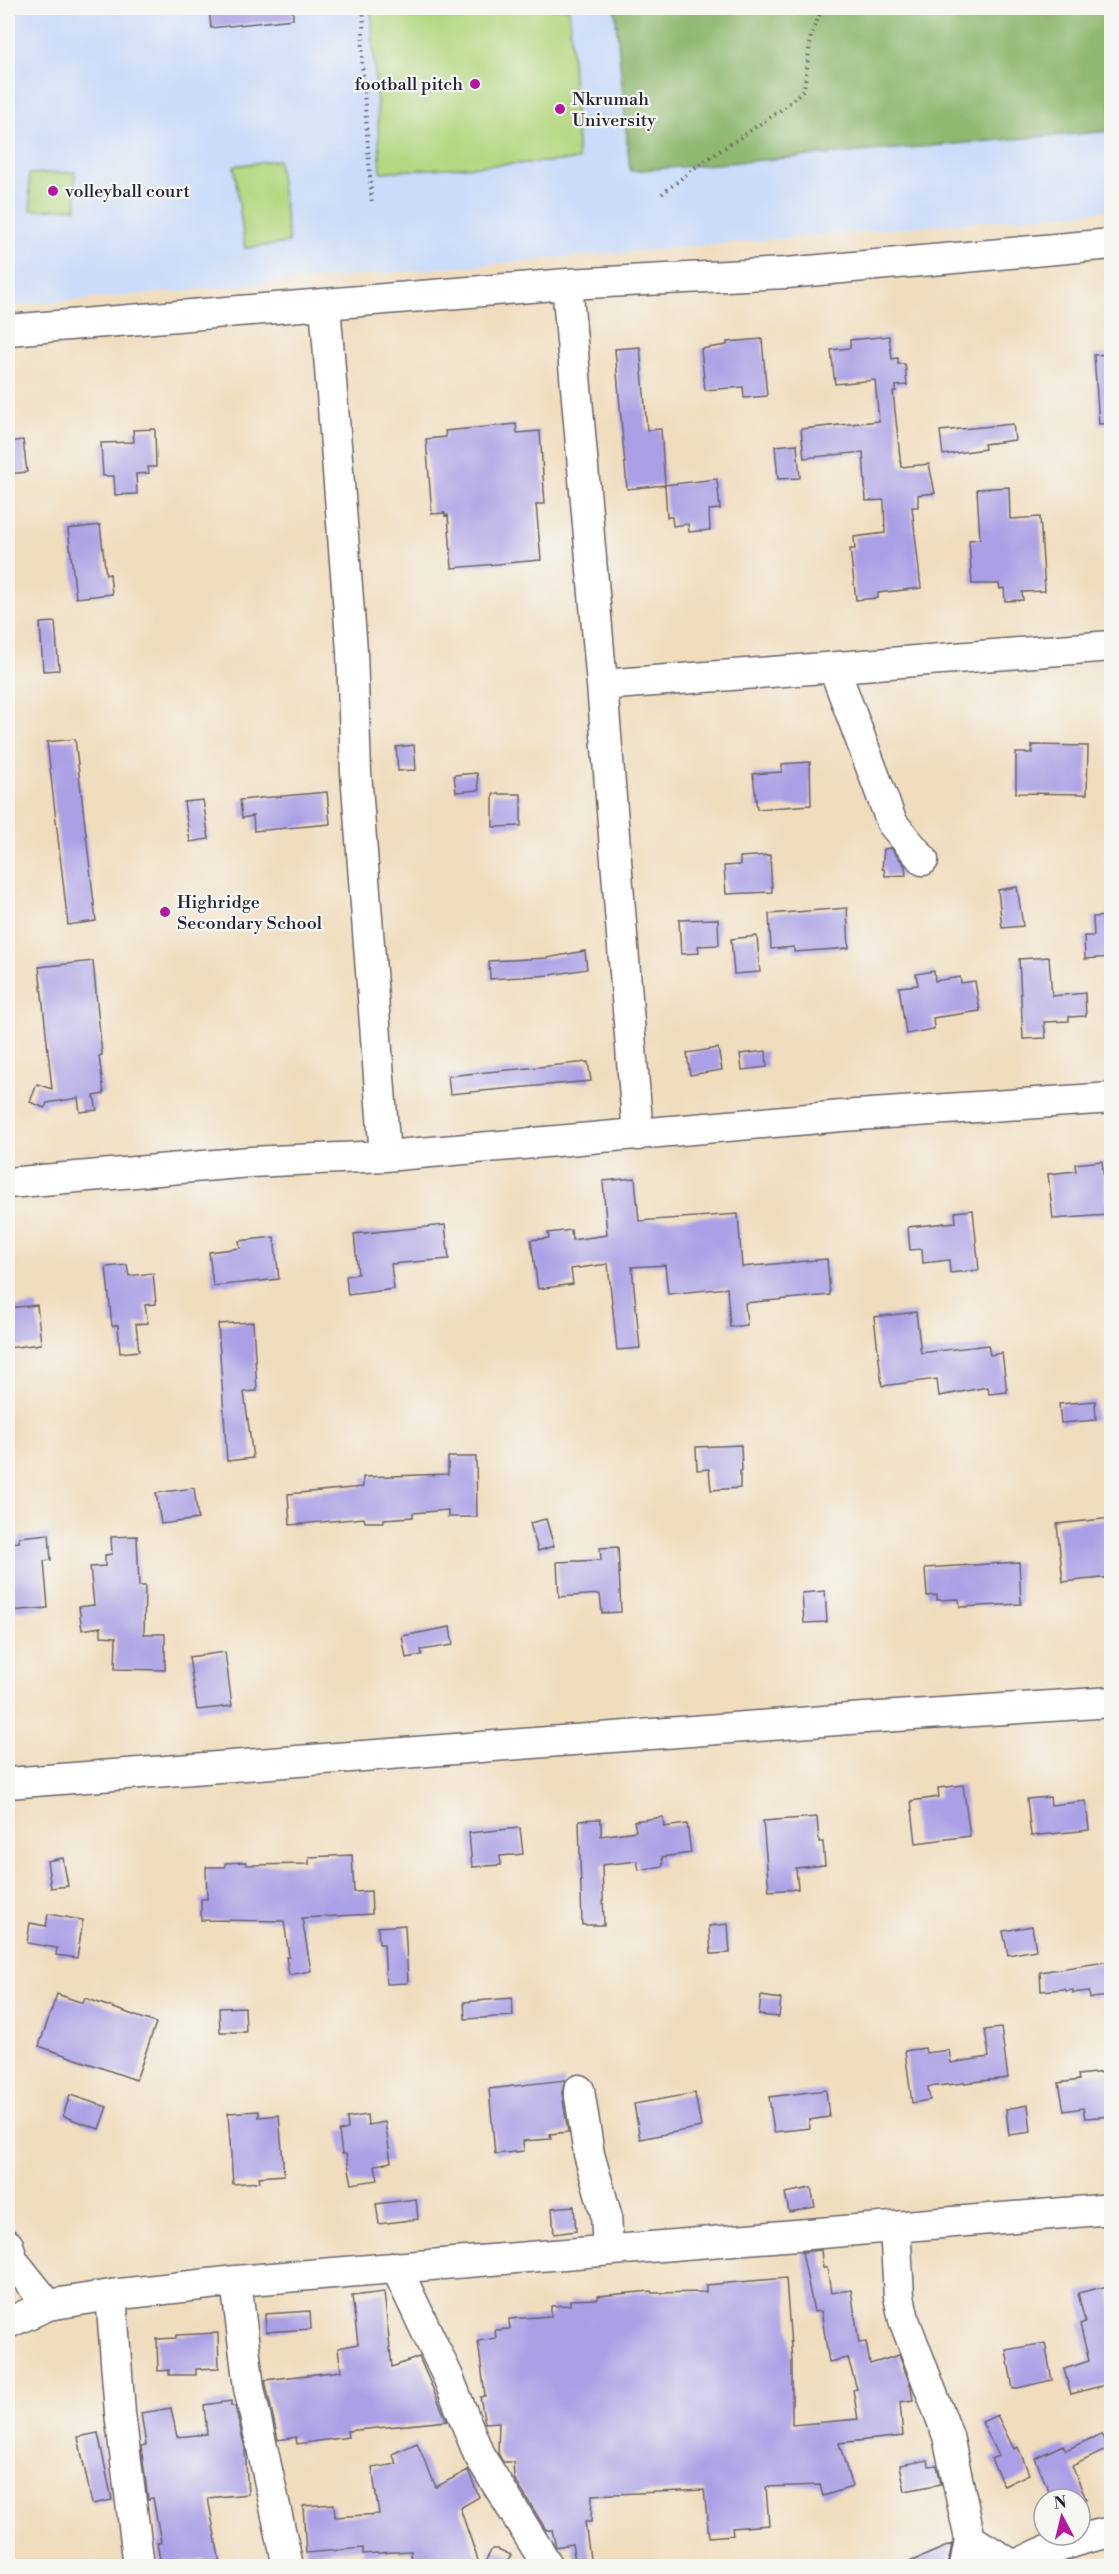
<svg xmlns="http://www.w3.org/2000/svg" width="1119" height="2574" font-family="'Libre Bodoni',serif">
  <rect width="100%" height="100%" fill="#f6f6f2"/>
  <filter id="ink" filterUnits="userSpaceOnUse"><feTurbulence type="fractalNoise" baseFrequency=".0167" numOctaves="2"/><feDisplacementMap in="SourceGraphic" scale="12" xChannelSelector="R" yChannelSelector="G"/><feConvolveMatrix kernelMatrix="1 2 1 2 8 2 1 2 1" color-interpolation-filters="sRGB"/></filter>
  <filter id="wash" filterUnits="userSpaceOnUse"><feTurbulence type="fractalNoise" baseFrequency=".008" numOctaves="4" result="noise"/><feDisplacementMap in="SourceGraphic" scale="24" xChannelSelector="R" yChannelSelector="G"/><feGaussianBlur stdDeviation="1.35" result="paint"/><feColorMatrix in="noise" values="0 0 0 0 0 0 0 0 0 0 0 0 0 0 0 0 0 1.4 0 .05"/><feComposite in="paint" operator="in"/></filter>
  <g filter="url(#wash)">
    <rect width="100%" height="100%" fill="#f0ddbe"/>
    <path fill="#cadcf9" d="M8,8H1111V210L8,306Z"/>
    <path fill="#b4d882" stroke="#6b7d5e" stroke-width="1.5" d="M371,8H569L578,160L381,172Z
      M278,160L289,243L245,248L234,166Z
      M75,172L77,208L31,210L29,174Z"/>
    <path fill="#8fb870" stroke="#586d56" stroke-width="1.5" d="M615,8H1111V131L630,171Z"/>
    <g id="blocks">
      <path fill="#aba0e5" d="M209,8H293V19L211,28Z
        M889,336L892,359L898,358V364H905L907,385L896,386V391L893,392L901,467L929,464L935,493L918,495V507H912L921,588L878,593V598L856,600L850,549H855L854,537L885,533L884,500L866,501L863,452L804,458L801,429L879,421L875,380L835,384L831,350L850,348V340Z
        M762,339L767,396L744,398L743,387L705,390L701,349L727,345V342Z
        M640,347L647,430L661,429L665,485L717,479L720,509L709,510L710,530L689,532L688,524L673,526L672,517H667L665,485L627,489L615,349Z
        M1112,354V423L1099,424L1094,355Z
        M516,424L517,433L540,431L545,504H536L541,560L452,568L448,515L445,516V513L432,514L426,439L446,437L445,431Z
        M1013,424L1015,440L984,444L985,449L943,455L940,431Z
        M155,429L156,467H148L149,473L136,474L137,494L115,495L114,476H103L101,443L134,442L133,430Z
        M23,440L27,472L8,474V442Z
        M797,444L800,478L778,479L775,446Z
        M1009,487L1010,519L1040,517L1045,591L1022,592L1023,600L1005,601L1004,588L1000,589L999,584H972L969,540L980,539L977,489Z
        M100,525L106,575L110,574L112,594L76,598L68,529Z
        M55,622L59,670L43,671L40,623Z
        M75,739L96,921L68,925L47,742Z
        M414,745L416,770L398,771L396,747Z
        M1032,745L1088,746L1087,794L1016,793V753H1032Z
        M810,762L811,805L757,809L753,774L782,772V764Z
        M477,773L479,790L456,792L454,775Z
        M327,792L330,824L254,831L253,816L242,818L240,800Z
        M493,794H521V826L493,827Z
        M203,800L209,839L190,842L184,802Z
        M891,848L905,866L906,875L885,876L884,869H882L884,849Z
        M770,855L772,892L726,894L724,866L740,865V857Z
        M1017,887L1023,926L1002,928L998,890Z
        M847,908L849,948L794,952V947L771,949L769,914Z
        M1112,916V957L1085,959L1084,936H1094L1093,917Z
        M718,919L719,945L698,946L699,953L681,954L679,920Z
        M757,936L760,972L734,974L731,939Z
        M585,951L587,969L551,975L490,979L489,961L547,958Z
        M1049,957L1052,996L1085,993L1086,1016L1069,1017V1021L1044,1022L1046,1038L1023,1039L1019,959Z
        M93,961L102,1055L99,1056L104,1094L94,1096L97,1110L80,1112L78,1098L47,1103L45,1108L30,1102L37,1084L52,1089L39,967Z
        M934,971L935,981L960,977L961,983L975,981L980,1011L933,1018L934,1029L906,1034L899,987L918,985L916,974Z
        M718,1048L722,1070L690,1075L687,1053Z
        M766,1051L767,1067L742,1070L740,1054Z
        M588,1062L591,1081L450,1094L448,1076Z
        M1102,1161L1108,1215L1053,1219L1048,1174L1076,1171L1075,1164Z
        M635,1178L639,1221L738,1214L742,1267L827,1259L830,1295L745,1303L747,1325L730,1327L727,1288L668,1294L665,1265L632,1267L640,1348L617,1350L608,1264L571,1269L573,1284L538,1289L531,1240L549,1238L548,1233L571,1230L572,1240L607,1235L603,1181Z
        M973,1210L979,1270L950,1273L949,1260L923,1263L922,1249L910,1250L908,1227L956,1222L955,1212Z
        M445,1225L449,1259L391,1264L394,1289L348,1295L346,1276L358,1274L354,1234Z
        M274,1237L279,1279L213,1286L209,1252L240,1248L239,1241Z
        M127,1265L129,1276L153,1273L156,1304L145,1305L148,1323L136,1324L139,1351L120,1353L118,1325L112,1326L106,1267Z
        M37,1305L41,1344L8,1348V1308Z
        M916,1312L921,1353L988,1345L990,1355L1002,1353L1007,1392L989,1394L988,1387L939,1396L937,1379L882,1386L874,1317Z
        M253,1322L257,1391L244,1392L253,1458L227,1461L218,1324Z
        M1095,1401L1096,1420L1061,1423L1059,1404Z
        M741,1445L742,1471H740V1488L711,1490L709,1469L697,1470L696,1447Z
        M448,1457H476L477,1517H448V1510L413,1513V1517L384,1519V1522H365L364,1518L290,1525L288,1494L363,1487V1477L448,1474Z
        M194,1488L198,1519L161,1524L156,1493Z
        M1112,1518V1577L1063,1582L1057,1524Z
        M546,1519L554,1546L538,1551L530,1523Z
        M49,1534L51,1560L44,1561L48,1608L8,1611V1543L19,1542V1537Z
        M137,1536L139,1586H145L144,1634H165V1670L115,1669L116,1637L101,1636V1627L82,1630L79,1607L94,1605L90,1567L105,1566V1555L112,1554L111,1537Z
        M618,1547L621,1612L602,1613L600,1594L559,1597L557,1562L601,1560L600,1548Z
        M1019,1562L1021,1604L960,1607L959,1599L937,1600V1595L927,1596L925,1568Z
        M825,1591L827,1622L804,1623L802,1593Z
        M450,1627L453,1645L421,1650L422,1655L406,1658L402,1636Z
        M225,1652L232,1706L197,1710L189,1657Z
        M963,1785L970,1836L916,1843L911,1801L939,1797L938,1788Z
        M1050,1797L1051,1805L1086,1801L1089,1830L1031,1836L1027,1799Z
        M663,1817L664,1827L687,1824L691,1853L662,1857L663,1866L639,1870L637,1861L602,1865L604,1925H582L579,1820L601,1819V1836L636,1831L634,1821Z
        M817,1817L819,1842H823L825,1865L796,1868L798,1889L769,1891L763,1821Z
        M520,1828L523,1854L500,1856L501,1865L472,1867L469,1833Z
        M352,1855L354,1892L371,1891L372,1914L302,1918L311,1971L289,1975L286,1957H289L284,1921L201,1920V1899H207L206,1867H225V1863L246,1862V1865L309,1864V1857Z
        M63,1858L68,1886L51,1888L47,1861Z
        M48,1914L83,1920L77,1958L56,1955L57,1948L27,1943L30,1923L46,1926Z
        M728,1924L730,1953L711,1954L709,1926Z
        M405,1925L408,1983L386,1984L384,1944H379L378,1927Z
        M1032,1926L1036,1950L1008,1955L1003,1931Z
        M1112,1961V1996L1090,1998L1089,1991L1073,1993V1990L1066,1991L1065,1989L1041,1991L1040,1972Z
        M57,1994L83,2003L85,1998L156,2023L136,2080L39,2046Z
        M761,1996L781,1999L779,2017L759,2015Z
        M512,1998L513,2016L465,2019L464,2002Z
        M245,2007L246,2032H220L219,2008Z
        M1001,2028L1008,2078L928,2087L930,2100L912,2103L905,2051L925,2048L926,2053L949,2050L951,2063L989,2057L985,2030Z
        M1112,2071V2116L1085,2118L1083,2108L1064,2111L1059,2083L1079,2080L1078,2075Z
        M565,2080L562,2093L568,2132L550,2134L551,2139L523,2141L524,2151L495,2154L489,2089Z
        M826,2090L829,2117L809,2120L810,2128L774,2132L769,2097Z
        M695,2093L701,2127L640,2139L634,2104Z
        M70,2095L107,2107L99,2129L63,2116Z
        M1028,2105L1031,2132L1009,2135L1006,2109Z
        M259,2111V2117L279,2115L284,2175L259,2177L260,2182L233,2184L228,2113Z
        M367,2115L368,2125L385,2122L391,2162L375,2165L378,2180L352,2184L346,2154H342L339,2131L348,2129L347,2118Z
        M811,2188L815,2207L789,2212L785,2193Z
        M416,2199L418,2219L379,2224L376,2204Z
        M574,2206L576,2231L554,2234L552,2208Z
        M821,2250L823,2268H827L831,2293L851,2290L859,2343L866,2342L870,2364L899,2355L911,2387L913,2400L900,2402L903,2436L839,2443L852,2487L823,2496L820,2485L766,2487L769,2525L732,2528L733,2535L709,2537L704,2490L592,2495L591,2522H585L591,2566H576L572,2544L556,2547L552,2530H546L514,2478L513,2462H503L498,2453L499,2422L485,2423L480,2397L485,2396L478,2341L496,2338L495,2330L510,2329L509,2319L551,2316V2306L570,2305V2300L598,2299V2296L651,2291L652,2293L706,2292V2285L786,2278L792,2361V2425L858,2419L853,2390L857,2389L848,2358L829,2362L821,2311L814,2312L802,2252Z
        M1108,2286L1112,2301V2383L1071,2394L1064,2369L1089,2361L1080,2324L1085,2322L1078,2293Z
        M384,2292L392,2367L419,2357L447,2421L347,2431L348,2437L297,2444L296,2437L278,2440L265,2380L341,2371L338,2348L358,2344L352,2296Z
        M310,2311L311,2329L266,2332L265,2314Z
        M218,2333L219,2368L196,2369V2375H169V2370L158,2371L157,2339L176,2338V2335Z
        M1045,2343L1052,2380L1013,2389L1006,2350Z
        M231,2401V2406H235L245,2448L248,2494L208,2498L220,2563L205,2566L204,2559L161,2566L157,2542H161L153,2498L148,2499L141,2446L146,2445L141,2413L171,2408L177,2437L207,2434L204,2405Z
        M997,2415L1014,2449L1018,2447L1029,2474L1004,2486L991,2459L998,2456L982,2422Z
        M98,2433L112,2500L92,2504L78,2437Z
        M1101,2434L1108,2449L1072,2466L1086,2499H1052L1035,2458L1063,2445L1066,2450Z
        M417,2443L436,2487L468,2470L479,2497L460,2508L480,2566H412L411,2551L363,2554V2548L306,2553L303,2506L334,2504L335,2517L379,2514L372,2468L397,2464L392,2454Z
        M928,2460L929,2466L937,2465L941,2484L905,2491L900,2465Z
        M952,2544L948,2565L944,2566H900Z
        M492,2549H498L511,2555L505,2566H494L485,2562Z"/>
    </g>
  </g>
  <g filter="url(#ink)">
    <use href="#blocks" fill-opacity="0" stroke="#6a6369" stroke-width="1.5"/>
    <g fill="none" stroke-linecap="round" stroke-linejoin="round">
      <g stroke="#6a6369" stroke-width="33">
        <path id="minor" d="M567,284L602,685L638,1135
          M325,304L352,651L356,773L385,1156
          M8,330L567,284L786,273L1112,244
          M834,668L892,823L923,860
          M602,685L1112,646
          M8,1183L250,1162L385,1156L842,1116L1112,1098
          M8,1783L850,1719L1112,1702
          M579,2090L589,2154L606,2214L608,2250
          M895,2227L899,2296L904,2320L948,2436L970,2539L965,2566
          M8,2245L13,2261L48,2305
          M396,2267L448,2377L479,2455L548,2566
          M236,2281L249,2388L288,2566
          M111,2295L120,2413L139,2566
          M8,2323L48,2305L111,2295L236,2281L1112,2209
          M970,2539L1014,2566
          M1015,2566C1046,2549 1076,2539 1112,2532"/>
      </g>
      <path stroke="#6a6369" stroke-width="4" stroke-dasharray="1.5 4.5" stroke-linecap="butt" d="M364,8L362,62L372,205
        M662,194L693,169L784,108L804,89L811,36L822,8"/>
      <use href="#minor" stroke="#fff" stroke-width="30"/>
    </g>
  </g>
  <g fill="#b5179e" stroke="#f6f6f2" stroke-width="2">
    <circle cx="475" cy="84" r="6"/>
    <circle cx="560" cy="109" r="6"/>
    <circle cx="53" cy="191" r="6"/>
    <circle cx="165" cy="912" r="6"/>
  </g>
  <g text-anchor="middle" stroke-width="4.5" stroke-linejoin="round" paint-order="stroke">
    <g font-size="18" fill="#22223b" stroke="#f6f6f2" text-anchor="start">
      <text x="463" y="90" text-anchor="end">football pitch</text>
      <text x="572" y="105">Nkrumah<tspan x="572" dy="21">University</tspan></text>
      <text x="65" y="197">volleyball court</text>
      <text x="177" y="908">Highridge<tspan x="177" dy="21">Secondary School</tspan></text>
    </g>
  </g>
  <rect width="1119" height="2574" fill="none" stroke="#f6f6f2" stroke-width="30"/>
  <g transform="translate(1062 2517) rotate(353)"><circle r="28" fill="#f6f6f2" stroke="#a1a1a9" stroke-width="1.5"/>
  <path d="M0-4.5L10 22L0 15L-10 22Z" fill="#b5179e"/>
  <text y="-9" font-size="16" font-weight="bold" text-anchor="middle" fill="#22223b">N</text>
  </g>
</svg>
